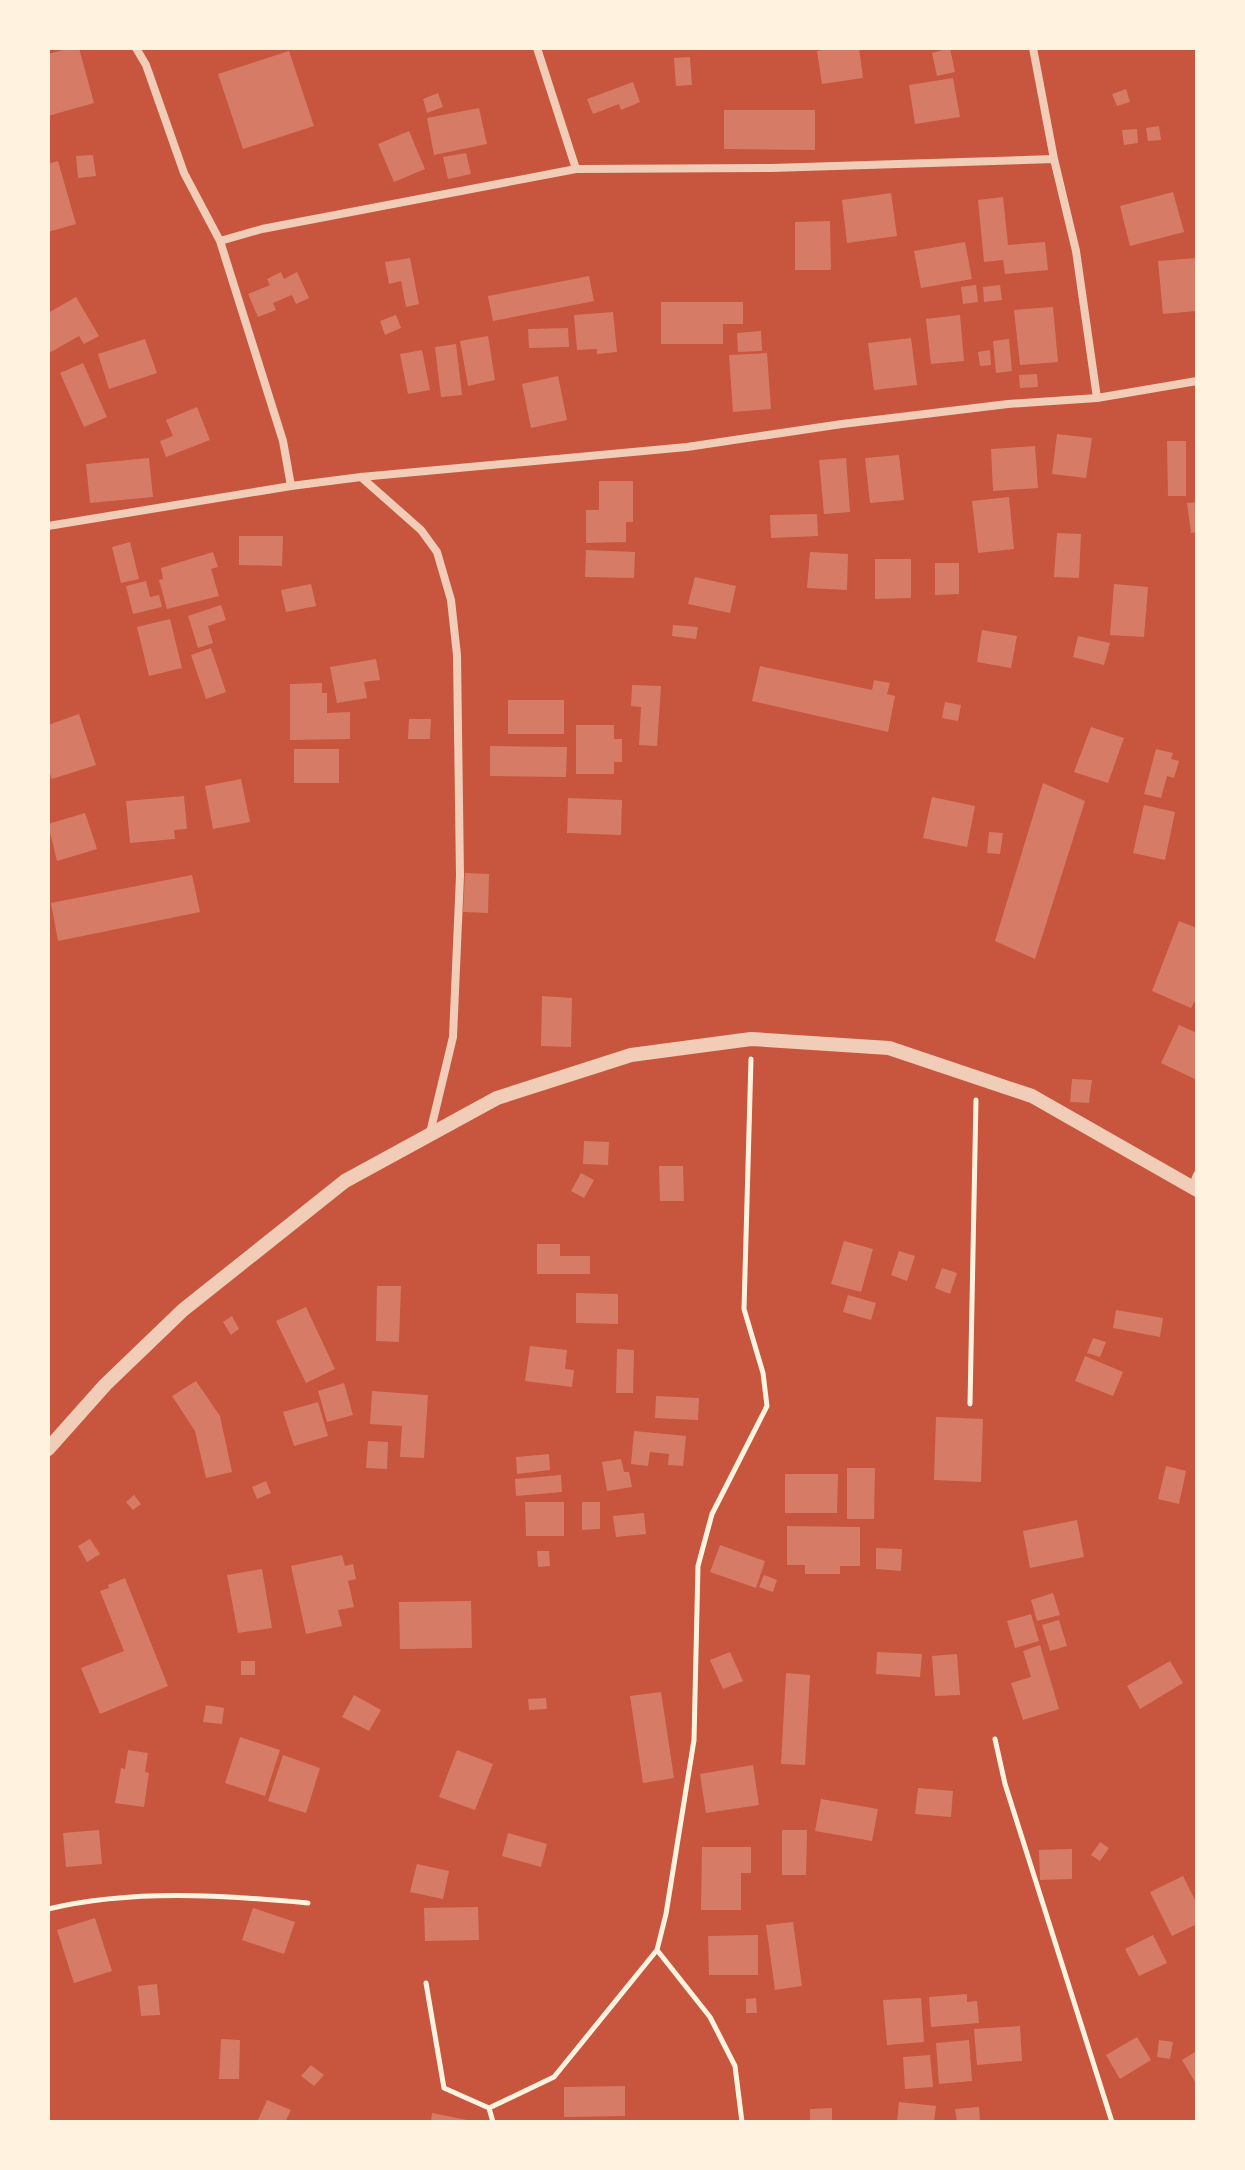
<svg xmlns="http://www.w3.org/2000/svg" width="1245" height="2170" font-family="Overpass,sans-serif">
  <rect width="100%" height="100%" fill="#c8553d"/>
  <path fill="#d67c66" d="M71,48H79L94,103L48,116V54Z
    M835,48H859L863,78L822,84L817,51Z
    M950,48L955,72L937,76L932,53Z
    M289,51L314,126L243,149L218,74Z
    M690,57L692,85L676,86L674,58Z
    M953,78L960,117L915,124L909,85Z
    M633,82L640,102L621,110L619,104L593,114L587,99Z
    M1126,89L1130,102L1117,106L1112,94Z
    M438,93L443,107L427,113L423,99Z
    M479,108L487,144L434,155L427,118Z
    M724,110H815V150L724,149Z
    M1159,126L1161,140L1148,141L1146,128Z
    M1137,129L1138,143L1124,145L1122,130Z
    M409,131L425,169L394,182L378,144Z
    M466,153L471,174L448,179L443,157Z
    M93,155L96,176L78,178L76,156Z
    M58,161L76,224L48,232V164Z
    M1173,192L1184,232L1130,246L1120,206Z
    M891,193L897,236L847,243L842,200Z
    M1003,197L1008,245L1045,242L1048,270L1005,274L1003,260L984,262L978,200Z
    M830,221L831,270H795V222Z
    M965,242L972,279L921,288L914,251Z
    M410,258L419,304L406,307L401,281L389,284L385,262Z
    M1197,258V311L1163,314L1158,261Z
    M281,272L284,279L297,272L309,298L296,304L292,295L273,303L276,310L258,317L248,294L270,285L267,279Z
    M589,276L594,301L493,321L488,296Z
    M976,285L978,302L963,304L961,287Z
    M1000,285L1002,300L984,302L983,287Z
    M76,297L99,336L84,344L79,336L51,352L48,348V313Z
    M661,302H743V324H723V344H661Z
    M1053,307L1058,362L1020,365L1014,310Z
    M613,312L617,352L597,354V349L577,350L574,315Z
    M396,315L401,328L385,335L380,321Z
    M960,315L964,361L931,364L926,319Z
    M568,328L569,347L529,348L528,329Z
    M761,331L762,351L738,352L737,333Z
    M488,336L495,380L468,386L460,341Z
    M911,338L917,385L874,390L868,343Z
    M145,339L157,373L109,389L98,354Z
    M1009,339L1012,371L996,373L993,341Z
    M456,344L462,395L441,397L435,347Z
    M422,350L430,390L408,394L400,354Z
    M990,350L991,365L980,366L978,352Z
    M767,353L771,409L733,412L729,355Z
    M83,363L107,417L84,427L60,373Z
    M1037,374L1038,387L1020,388L1019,375Z
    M558,376L567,420L531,428L522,384Z
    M197,407L210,440L166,457L160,441L173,436L166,420Z
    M1057,434L1092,438L1086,478L1052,474Z
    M1167,441H1186V496H1168Z
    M1035,446L1038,488L993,491L991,449Z
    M899,455L904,500L870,503L865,458Z
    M149,458L153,497L90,503L86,464Z
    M846,458L850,512L824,514L819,460Z
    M599,481H633V522H626V542L586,543V510H599Z
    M1009,497L1014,549L978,553L972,501Z
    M1197,502V532L1191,533L1187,503Z
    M817,514L818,536L771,538L770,515Z
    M1057,533L1081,534L1079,578L1054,577Z
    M239,536H283L282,566L239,565Z
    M130,542L139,579L121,583L112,547Z
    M586,550L635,552L634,578L585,577Z
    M213,552L218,567L211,569L219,596L167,609L159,580L163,579L161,568Z
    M810,552L848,554L847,590L807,588Z
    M875,559H911V598L875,599Z
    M935,563H959V594L935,595Z
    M695,577L736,586L730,613L688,604Z
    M146,581L150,597L159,595L162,607L133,614L126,586Z
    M311,584L316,606L286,612L281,590Z
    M1114,584L1148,587L1144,637L1110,635Z
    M221,605L226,620L208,626L213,643L198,648L188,616Z
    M170,619L182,668L149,676L137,627Z
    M673,625L698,627L696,639L672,636Z
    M982,630L1017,636L1011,668L977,662Z
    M1078,636L1110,643L1104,665L1073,657Z
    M211,648L226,692L206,699L191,655Z
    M376,659L380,680L364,682L367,698L337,703L330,667Z
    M760,666L872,690L874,680L890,683L887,694L895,696L888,732L752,701Z
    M322,683V693H327V713L350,712V739L290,740V684Z
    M632,685L661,686L657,746L639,745L641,707L631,706Z
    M508,700H564V734H508Z
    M945,702L961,705L958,721L942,718Z
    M79,714L96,765L52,779L48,769V725Z
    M409,719H431L430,739H408Z
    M576,725H614V739H622V762H614V774H576Z
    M1091,727L1124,738L1108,783L1074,772Z
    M490,746L567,747L566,777L490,776Z
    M294,749H339V783H294Z
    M1156,749L1173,753L1171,759L1179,761L1174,778L1167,776L1161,798L1144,794Z
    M241,779L250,822L213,829L205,786Z
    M1043,783L1085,801L1035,959L995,941Z
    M184,796L187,829L174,830L175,839L130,843L126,801Z
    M932,797L975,806L967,847L923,838Z
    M568,798L622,800L621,835L567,833Z
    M1144,805L1175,812L1165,860L1133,853Z
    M85,813L97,849L57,861L48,824Z
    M989,832L1003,833L1000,854L987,853Z
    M465,873L489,874L488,913L463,912Z
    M192,875L200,912L58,941L51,903Z
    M1179,921L1197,928V997L1191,1008L1152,991Z
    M542,996L572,998L571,1047L541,1046Z
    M1179,1025L1197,1033V1080L1161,1063Z
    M1072,1079L1092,1080L1089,1103L1070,1102Z
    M584,1141L609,1142L608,1165L583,1164Z
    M659,1166H683L684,1201H660Z
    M581,1173L594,1180L584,1198L571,1191Z
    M844,1241L873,1249L861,1292L831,1284Z
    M537,1244H560V1256H590V1274H537Z
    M899,1251L915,1256L907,1281L891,1275Z
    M942,1268L957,1273L950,1294L935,1288Z
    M377,1286H401L399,1342L376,1341Z
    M576,1293L618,1294V1324L576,1323Z
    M848,1295L876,1303L871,1320L843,1312Z
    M306,1307L335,1369L306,1383L276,1321Z
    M1116,1310L1163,1318L1160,1337L1113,1328Z
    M232,1316L239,1329L231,1335L223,1322Z
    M1093,1338L1106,1342L1100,1357L1087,1353Z
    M530,1346L567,1350L565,1369L574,1370L572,1387L525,1381Z
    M617,1349L634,1350L633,1393H616Z
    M1085,1356L1123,1372L1113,1396L1075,1381Z
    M196,1381L220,1416L232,1472L206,1478L195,1431L172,1396Z
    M344,1383L353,1415L327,1422L318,1391Z
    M372,1391L428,1395L424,1458L400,1457L402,1426L370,1424Z
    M656,1396L699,1398L698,1420L655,1418Z
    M318,1402L328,1436L294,1446L283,1412Z
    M936,1417L983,1419L981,1482L934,1480Z
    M634,1431L686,1436L683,1466L668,1465L669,1454L650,1452L648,1466L631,1464Z
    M368,1441L388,1442L387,1469L366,1468Z
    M549,1454L550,1470L517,1474L516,1457Z
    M621,1459L624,1472H629L632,1487L607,1491L602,1462Z
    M1166,1466L1186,1471L1179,1504L1158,1499Z
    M847,1468H875L874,1519H847Z
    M785,1474H838L837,1513H785Z
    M561,1475L562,1492L516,1496L515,1479Z
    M266,1481L271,1493L257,1499L252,1487Z
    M134,1495L141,1504L133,1510L126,1502Z
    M525,1502H564V1536H526Z
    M582,1502H600V1529L582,1530Z
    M644,1513L646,1534L616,1537L613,1516Z
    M1077,1520L1084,1557L1030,1568L1023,1531Z
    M787,1526L860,1527V1566H840V1574H805V1565H787Z
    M90,1539L100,1554L87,1562L78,1546Z
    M720,1545L765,1561L756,1588L710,1572Z
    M876,1548L902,1549L901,1571L876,1569Z
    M537,1551H549L550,1566L538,1567Z
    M342,1555L345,1566L353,1564L356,1579L348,1581L354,1607L338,1610L342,1626L306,1634L291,1566Z
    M262,1569L272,1628L238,1633L227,1575Z
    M764,1575L777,1580L773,1592L759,1587Z
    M125,1578L168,1686L100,1714L81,1668L124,1651L100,1591L109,1588L108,1585Z
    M1053,1593L1060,1615L1037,1621L1031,1600Z
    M471,1601L472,1648L400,1649L399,1602Z
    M1031,1614L1039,1641L1015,1648L1007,1621Z
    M1059,1620L1067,1646L1050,1651L1042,1625Z
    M1040,1645L1059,1709L1023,1720L1011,1683L1031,1677L1023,1651Z
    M730,1652L743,1681L723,1689L710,1660Z
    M877,1652L922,1654L920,1677L876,1674Z
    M957,1654L960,1695L935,1696L932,1656Z
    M241,1661H255V1675H241Z
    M1170,1661L1183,1683L1140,1709L1127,1686Z
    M786,1673L810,1675L805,1765L781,1764Z
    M661,1692L674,1778L643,1783L630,1696Z
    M354,1695L381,1710L369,1731L342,1717Z
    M546,1698L547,1709L529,1710L528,1699Z
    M206,1705L224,1708L222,1724L203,1722Z
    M240,1737L280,1750L265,1796L225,1783Z
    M128,1750L148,1753L145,1772L149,1773L144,1807L115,1803L121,1768L125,1769Z
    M457,1750L493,1764L475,1810L439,1797Z
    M283,1755L320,1768L306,1813L268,1801Z
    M753,1765L759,1805L706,1813L700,1774Z
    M918,1788L953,1791L951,1817L915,1814Z
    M821,1799L878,1809L872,1841L815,1831Z
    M99,1830L102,1864L66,1867L63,1833Z
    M782,1830H807L806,1875H782Z
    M508,1833L547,1844L541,1867L502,1856Z
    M1100,1842L1109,1848L1100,1861L1091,1855Z
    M702,1847H751V1873H741V1910H701Z
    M1072,1849V1879L1040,1880L1039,1850Z
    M417,1864L449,1871L443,1899L410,1892Z
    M1183,1876L1197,1904V1924L1172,1936L1150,1892Z
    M478,1907L479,1940L425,1941L424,1908Z
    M253,1908L295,1922L284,1954L242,1940Z
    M95,1918L112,1971L74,1983L57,1930Z
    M793,1922L802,1986L775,1990L766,1925Z
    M758,1935V1975H709L708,1936Z
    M1153,1935L1167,1963L1139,1976L1125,1949Z
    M157,1984L160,2015L141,2016L138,1986Z
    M967,1994V2002L977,2001L979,2023L931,2027L929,1997Z
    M756,1998L757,2013H746V1999Z
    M921,1998L924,2042L887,2045L883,2000Z
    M1020,2026L1022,2061L977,2065L974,2029Z
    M1137,2037L1151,2060L1120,2079L1106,2055Z
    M221,2039L240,2040L239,2079H219Z
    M969,2040L972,2081L939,2084L936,2043Z
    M1159,2040L1173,2042L1170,2059L1157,2057Z
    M1195,2052L1197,2081L1195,2082L1182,2060Z
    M930,2055L933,2087L905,2089L903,2057Z
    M311,2065L324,2075L314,2086L301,2076Z
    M625,2086V2116L564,2117V2087Z
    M267,2100L291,2110L285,2122H257Z
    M899,2102L936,2106L934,2122H897Z
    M979,2107L980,2122H957L955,2109Z
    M832,2108V2122H810V2109Z
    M432,2113L472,2121V2122H431Z"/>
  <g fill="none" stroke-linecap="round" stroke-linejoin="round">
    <path stroke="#fff3e0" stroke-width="5" d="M970,1404L976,1100
      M995,1739L1005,1784L1112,2122
      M48,1909C132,1889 222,1895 308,1903
      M657,1950L710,2017L735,2066L742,2122
      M426,1983L444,2088L489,2108L493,2122
      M489,2108L554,2077L657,1950L666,1914L694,1740L698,1566L712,1514L767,1406L763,1373L744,1309L751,1059"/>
    <path stroke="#f1ccb7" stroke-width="8" d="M136,48L146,65L184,173L220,241L283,441L291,486
      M537,48L576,169
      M1033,48L1054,159L1076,251L1097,398
      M220,241L262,229L576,169L771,168L1054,159
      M361,477L421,530L437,552L451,600L457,655L460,876L453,1037L430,1133
      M48,526L291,486L361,477L687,447L842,424L1008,404L1097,398L1197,381
      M1192,1188L1197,1175"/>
    <path stroke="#f1ccb7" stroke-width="14" d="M48,1449L105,1385L183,1310L345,1181L497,1098L631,1055L751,1039L889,1048L1032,1096L1197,1190"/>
  </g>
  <rect width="1245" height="2170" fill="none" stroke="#fff3e0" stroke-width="100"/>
</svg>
